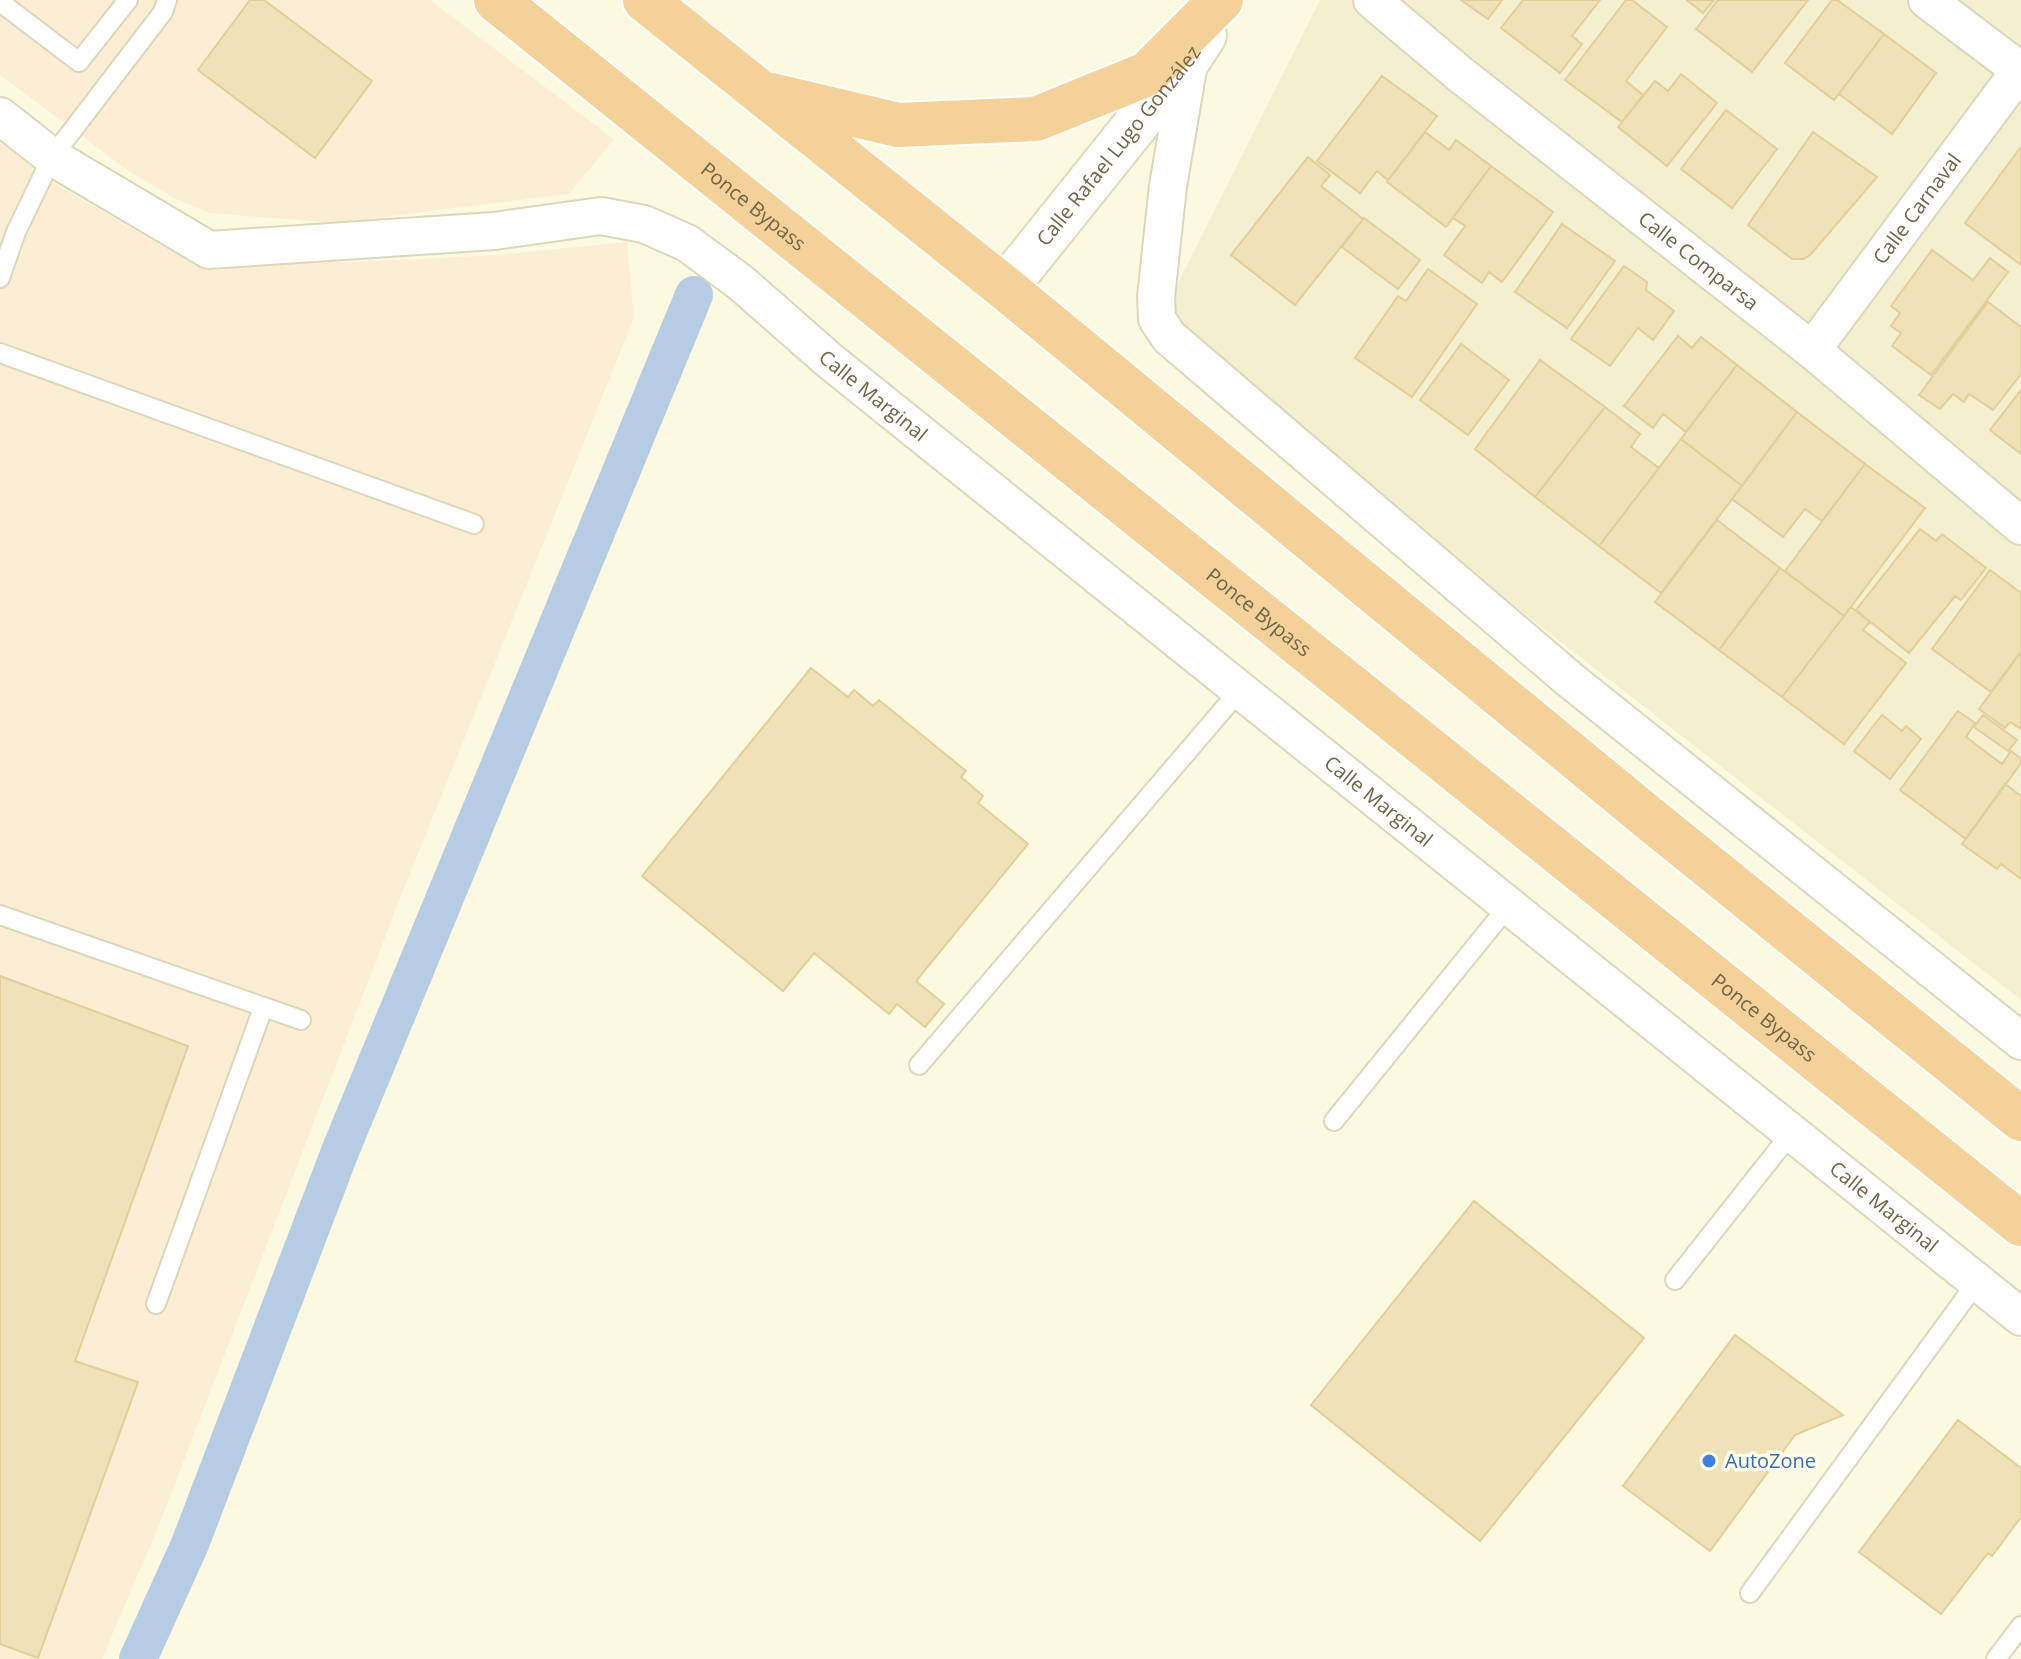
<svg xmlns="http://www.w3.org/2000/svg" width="2021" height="1659" font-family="'Open Sans',sans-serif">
  <rect width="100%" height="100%" fill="#fbfae0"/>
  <path fill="#f3efcf" d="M1320,0H2021V1000L1156,327Z"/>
  <path fill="#fceed4" d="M0,0H430L614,139L569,194L334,223L210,213L174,198L130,172L0,75Z
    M0,139L52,182L160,245L231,263L358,262L496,255L627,242L634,318L399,901L159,1525L102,1659H0Z"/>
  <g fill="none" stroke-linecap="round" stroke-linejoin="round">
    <path stroke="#b6cce4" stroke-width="38" d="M138,1659L190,1544L341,1149L694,295"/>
  </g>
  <path fill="#f0e2b8" stroke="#e2cf99" stroke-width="2" d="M250,0H264L372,81L315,158L198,70Z
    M1461,0H1502L1488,19Z
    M1523,0H1600L1572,36L1582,44L1560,73L1501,28Z
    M1626,0H1632L1667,27L1626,81L1643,95L1622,122L1565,80Z
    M1687,0H1714L1703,13Z
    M1718,0H1808L1752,72L1696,29Z
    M1832,0H1837L1884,34L1834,100L1785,63Z
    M1884,34L1936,73L1892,134L1839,94Z
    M1681,74L1717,103L1667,166L1618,127L1655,81L1668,91Z
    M1382,76L1437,116L1388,180L1377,171L1360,193L1317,161Z
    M1726,110L1777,149L1732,208L1681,169Z
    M1425,132L1449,150L1456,140L1491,166L1446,227L1387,182Z
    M1813,132L1877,177L1811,254L1804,259H1792L1748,225Z
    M2020,148L2021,149V265L1965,223Z
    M1308,157L1330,175L1321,186L1363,219L1295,305L1231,255Z
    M1491,166L1553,212L1502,282L1489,272L1482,283L1444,255L1465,226L1453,218Z
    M1364,218L1420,260L1398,289L1342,247Z
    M1562,224L1615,261L1567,328L1515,292Z
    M1932,250L1973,280L1990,258L2008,272L1931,375L1892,346L1901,333L1891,326L1900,313L1891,306Z
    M1624,266L1647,282L1646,290L1674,311L1653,340L1638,328L1610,366L1571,339Z
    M1428,269L1477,304L1412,397L1355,358L1398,296L1406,301Z
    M1988,302L2021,327V374L1993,410L1969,394L1964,402L1953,394L1940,409L1919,395Z
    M1678,336L1692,348L1701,337L1737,365L1686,432L1663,414L1653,428L1624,406Z
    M1461,344L1509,380L1468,435L1420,400Z
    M1540,360L1605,407L1535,497L1475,449Z
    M1737,365L1797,412L1742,486L1681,439Z
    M2021,390V454L1990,430Z
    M1605,407L1640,434L1631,447L1659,468L1599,546L1535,497Z
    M1797,412L1865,464L1822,521L1805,509L1783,537L1732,499Z
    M1681,439L1742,486L1661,593L1599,546Z
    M1865,464L1925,508L1844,616L1785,571Z
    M1717,520L1780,568L1719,650L1655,602Z
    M1920,529L1936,541L1942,534L1986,568L1961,600L1955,596L1909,653L1856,610Z
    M1780,568L1844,616L1782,697L1719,650Z
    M1990,570L2021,593V651L1991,692L1932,649Z
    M1851,607L1870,622L1863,630L1906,663L1844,744L1782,697Z
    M2021,652V729L2010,722L2005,728L1979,709Z
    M811,668L848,697L854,690L873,706L879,700L966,771L961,777L983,796L978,803L1028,844L916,981L944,1004L925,1027L897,1004L889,1014L814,953L783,991L642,876Z
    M1958,711L1975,723L1966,737L2002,764L2011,751L2021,759V763L1966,839L1900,790Z
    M1882,715L1902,731L1906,726L1921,739L1890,779L1854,751Z
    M1983,715L2017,740L2008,751L1974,727Z
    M2005,784L2021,796V879L2001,864L1997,869L1962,844Z
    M0,976L188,1046L75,1361L138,1382L38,1658L0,1644Z
    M1474,1201L1644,1338L1480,1541L1311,1405Z
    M1735,1335L1843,1415L1795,1435L1710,1551L1623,1486Z
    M1958,1420L2021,1468V1517L1992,1556L1988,1553L1941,1614L1859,1552Z"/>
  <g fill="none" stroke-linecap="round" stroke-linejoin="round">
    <g stroke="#dcd7ba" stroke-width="22">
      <path id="lane" d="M0,2L79,62L128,0
        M0,278L16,232L52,157L163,12L167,0
        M0,353L474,524
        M0,915L301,1020
        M919,1065L1240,690
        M1334,1121L1509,905
        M1675,1280L1792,1132
        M156,1304L263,1008
        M1750,1593L1977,1282
        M1996,1659L2021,1626"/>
    </g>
    <g stroke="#dcd7ba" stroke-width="40">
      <g id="street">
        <path id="s1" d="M1372,0L1461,75L1812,350L2021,526"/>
        <path d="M1927,0L2021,71"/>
        <path d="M1190,57L1168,186L1156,297L1157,319L1169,337L1569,679L2021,1041"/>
        <path id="s2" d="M0,116L52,157L209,250L494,231L601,216L644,224L687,243L740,282L830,361L2021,1317"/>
        <path id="s3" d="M1812,350L2021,69"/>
      </g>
    </g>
    <g stroke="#e1d9b8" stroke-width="48">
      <g id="secondary">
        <path id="s4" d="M1005,288L1190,57L1204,35"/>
      </g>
    </g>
    <g stroke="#fff" stroke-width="48">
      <g id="highway">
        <path id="s5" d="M496,0L2021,1224"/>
        <path d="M645,0L1005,288L1650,819L2021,1119"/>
        <path d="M771,95L898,125L1036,119L1147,74L1221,0"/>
      </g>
    </g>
    <use href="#lane" stroke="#fff" stroke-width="18"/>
    <use href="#street" stroke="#fff" stroke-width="36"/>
    <use href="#secondary" stroke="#fff" stroke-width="44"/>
    <use href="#highway" stroke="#f4d198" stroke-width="44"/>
  </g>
  <circle fill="#3f7fe0" stroke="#fffee6" stroke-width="3" cx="1709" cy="1461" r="8"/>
  <g text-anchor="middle" stroke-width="7" stroke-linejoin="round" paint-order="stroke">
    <g font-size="20" fill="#716548" stroke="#fffee6">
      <text dy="7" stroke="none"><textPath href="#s4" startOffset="182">Calle Rafael Lugo González</textPath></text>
      <text dy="7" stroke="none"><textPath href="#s5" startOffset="330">Ponce Bypass</textPath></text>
      <text dy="7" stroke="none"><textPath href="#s3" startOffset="176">Calle Carnaval</textPath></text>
      <text dy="7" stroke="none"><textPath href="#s1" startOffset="418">Calle Comparsa</textPath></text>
      <text dy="7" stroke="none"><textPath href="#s2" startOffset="974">Calle Marginal</textPath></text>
      <text dy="7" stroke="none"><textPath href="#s5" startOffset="978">Ponce Bypass</textPath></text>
      <text dy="7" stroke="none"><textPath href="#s2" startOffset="1622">Calle Marginal</textPath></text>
      <text dy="7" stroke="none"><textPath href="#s5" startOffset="1626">Ponce Bypass</textPath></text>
      <text dy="7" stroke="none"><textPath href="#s2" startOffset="2270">Calle Marginal</textPath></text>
    </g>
    <g font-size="20" fill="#366cbe" stroke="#fffee6" text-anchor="start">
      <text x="1725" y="1468">AutoZone</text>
    </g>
  </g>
</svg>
